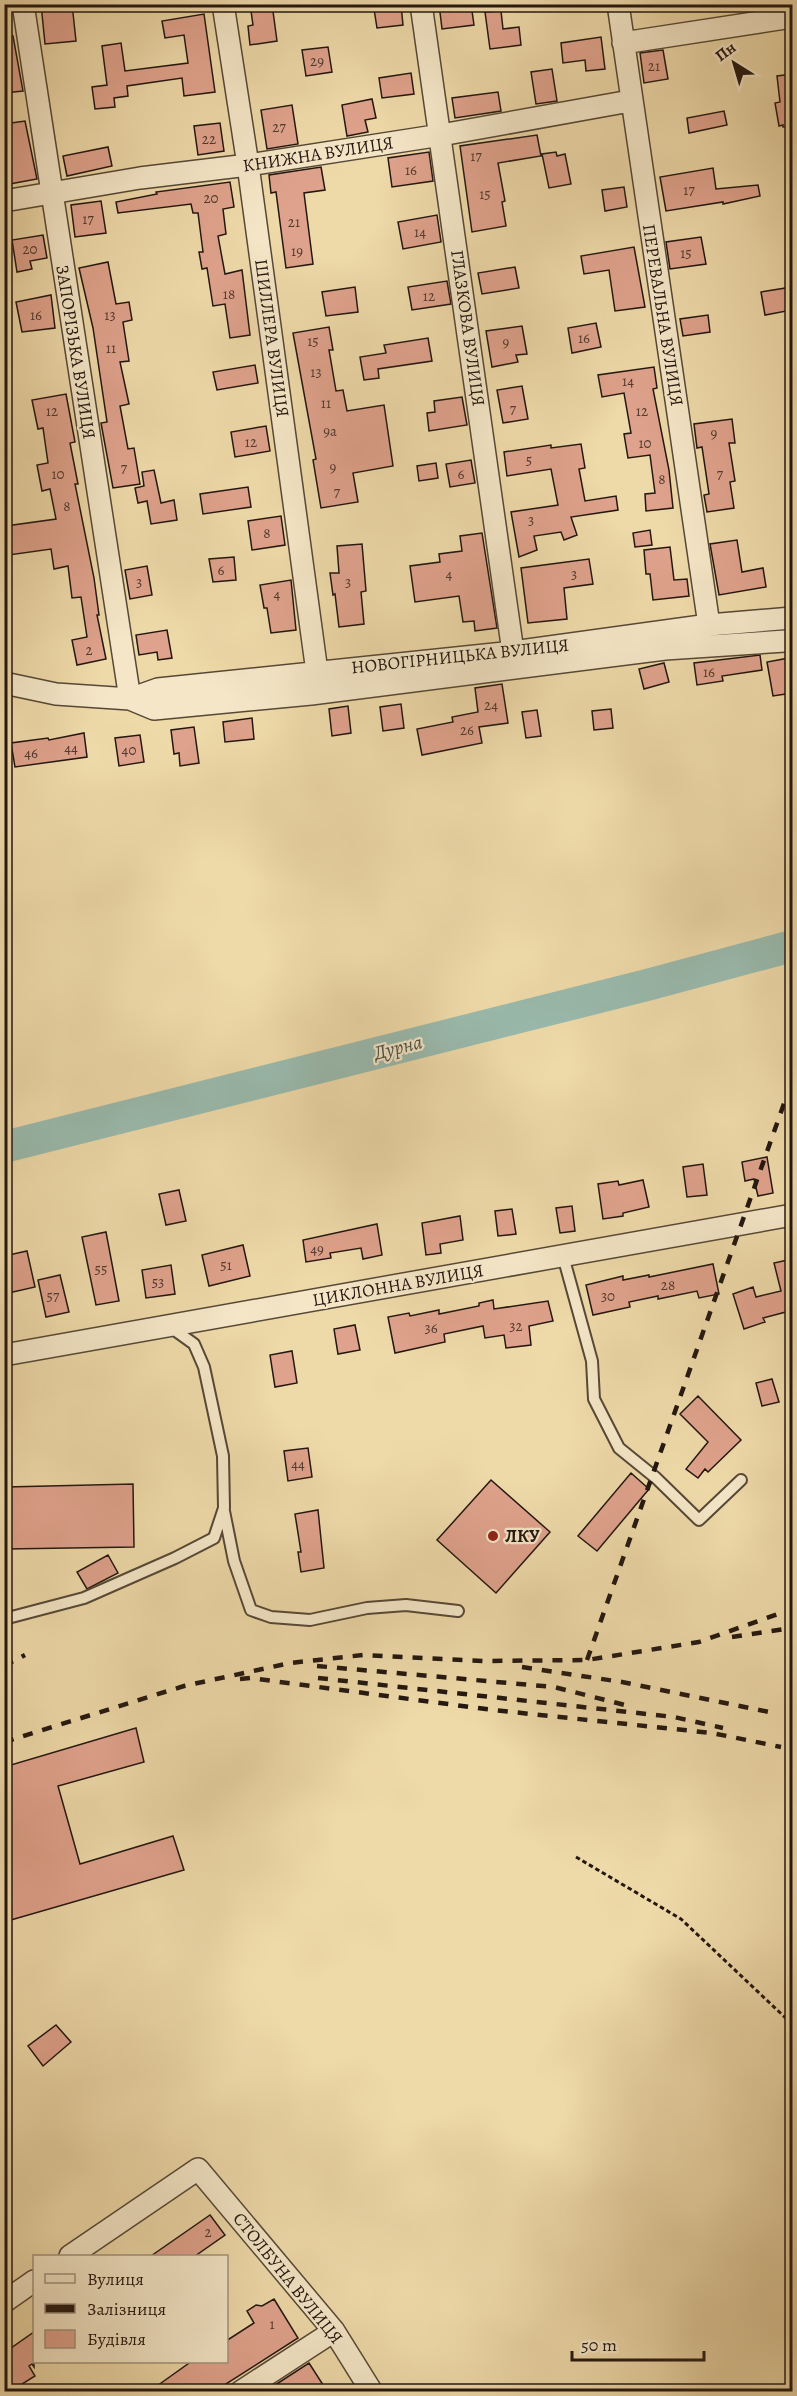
<svg xmlns="http://www.w3.org/2000/svg" width="797" height="2396" font-family="Alegreya,serif">
  <rect width="100%" height="100%" fill="#eed9a9"/>
  <filter id="stains"><feTurbulence type="fractalNoise" baseFrequency=".00333" numOctaves="4"/><feColorMatrix values="0 0 0 0 .2 0 0 0 0 .09 0 0 0 0 .02 0 0 0 .5 -.17"/></filter>
  <radialGradient id="worn" r=".72"><stop offset=".6" stop-color="#630" stop-opacity="0"/><stop offset="1" stop-color="#630" stop-opacity=".3"/></radialGradient>
  <g fill="none" stroke-linecap="round" stroke-linejoin="round">
    <path stroke="#99baad" stroke-width="32" d="M4,1147L647,985L792,946"/>
  </g>
  <path fill="#dfa28c" stroke="#231710" stroke-width="1.5" d="M41,4H72L76,41L45,44Z
    M250,4H272L277,41L250,45L248,26L253,25Z
    M439,4H471L474,25L442,29Z
    M401,5L403,25L377,28L374,9Z
    M501,11L503,29L519,27L521,45L490,49L485,12Z
    M204,14L215,92L184,96L182,78L127,86L128,96L114,98L115,107L95,109L92,87L107,85L102,46L121,43L125,71L188,63L184,35L165,38L162,21Z
    M4,36H13L23,91L4,93Z
    M601,37L605,69L586,71L585,60L563,63L561,43Z
    M328,47L332,72L306,76L302,50Z
    M663,50L668,79L644,83L640,53Z
    M552,69L557,101L536,104L531,72Z
    M411,73L414,94L382,98L379,78Z
    M792,74V126L783,127V125L779,126L775,103L780,102L777,76Z
    M498,92L501,111L455,118L452,98Z
    M372,99L376,118L365,120L368,132L347,136L342,105Z
    M292,105L298,144L267,149L261,110Z
    M724,111L727,125L689,133L687,118Z
    M25,121L37,179L4,185V155H8L4,124Z
    M220,123L224,151L198,155L194,126Z
    M537,135L541,156L498,163L505,201L502,202L506,226L472,232L460,146Z
    M108,147L112,166L67,176L63,156Z
    M429,152L433,181L392,187L388,158Z
    M556,152L557,156L565,154L571,184L549,188L542,154Z
    M321,167L325,190L304,193L313,264L286,268L276,192L271,193L269,175Z
    M713,168L716,189L758,185L760,196L723,204V202L666,211L660,177Z
    M230,182L234,207L223,209L226,234L218,236L225,274L242,270L250,335L230,338L225,304L213,306L207,268L202,269L199,252H203L198,213H193L191,204L118,213L116,202L157,194L156,192Z
    M624,187L627,207L605,211L602,190Z
    M101,201L106,233L75,237L71,205Z
    M437,215L441,242L403,249L398,222Z
    M43,235L47,258L30,261L32,269L17,272L12,240Z
    M701,237L706,264L670,269L666,242Z
    M634,247L645,307L615,311L609,270L584,274L581,256Z
    M108,262L116,304L129,302L132,320L123,322L129,361L120,362L129,404L120,406L128,449L134,448L140,484L113,488L101,423L107,422L93,328L79,268Z
    M515,267L519,288L482,294L478,273Z
    M447,281L451,304L412,310L408,287Z
    M355,287L358,312L326,316L322,292Z
    M792,287V310L765,315L761,292Z
    M51,295L55,328L22,332L16,302Z
    M708,315L710,332L683,336L680,319Z
    M596,323L601,347L572,353L568,328Z
    M522,326L527,354L516,355L518,362L492,367L486,331Z
    M329,327L333,350H329L336,391L343,390L347,411L384,405L393,466L353,473L358,502L321,508L313,460L316,459L293,333Z
    M428,338L432,361L378,369L379,378L364,380L360,357L386,353L384,345Z
    M255,365L258,383L217,390L213,372Z
    M654,367L657,388L653,389L669,470L673,508L646,511L645,494L655,493L650,455L628,458L624,434L631,433L624,393L602,397L598,375Z
    M522,386L528,419L503,423L497,390Z
    M66,394L75,442L70,443L78,484H75L94,578L99,615H97L106,659L77,665L72,640L87,637L81,597L72,598L68,566L54,569L51,549L9,555L6,526L56,519L50,489L42,491L37,465L48,463L43,428L38,429L32,400Z
    M462,397L467,425L429,431L427,413L435,412L434,401Z
    M732,419L735,443H729L735,481L730,482L734,508L707,512L704,495L709,494L702,447L697,448L694,424Z
    M266,426L270,451L235,457L231,432Z
    M581,444L585,468L579,469L585,501L616,496L618,510L571,517L577,535L564,540L561,532L534,536L537,550L519,557L511,512L558,505L551,469L507,476L504,452L551,445V448Z
    M471,460L475,483L450,487L446,464Z
    M436,463L438,478L419,481L417,466Z
    M154,470L161,503L174,500L177,520L151,524L147,501L138,503L135,488L144,486L142,472Z
    M248,487L251,507L203,514L200,494Z
    M281,516L285,545L252,550L248,521Z
    M650,530L652,545L635,547L633,533Z
    M482,533L497,628L475,631L474,621L463,622L459,596L415,602L410,566L440,562L439,554L462,551L460,536Z
    M737,540L742,572L763,568L766,587L719,595L710,544Z
    M362,544L366,591L361,592L364,624L339,627L335,594L333,595L330,573H339L337,546Z
    M670,547L674,580L687,579L689,596L653,600L650,574H646L644,550Z
    M234,557L236,580L213,582L209,559Z
    M589,559L593,584L564,588L567,619L528,623L521,568Z
    M147,566L152,595L130,599L125,570Z
    M291,580L296,630L271,633L267,608H264L260,585Z
    M167,630L172,658L158,660L157,652L139,655L136,635Z
    M760,655L762,670L722,676L723,681L697,685L694,663Z
    M789,658L792,693L773,696L767,662Z
    M664,663L669,682L644,689L639,669Z
    M502,684L508,723L479,727L482,743L422,755L417,729L453,722L452,717L478,712L475,688Z
    M401,704L404,728L383,731L380,707Z
    M348,706L351,733L332,736L329,709Z
    M611,709L613,728L594,730L592,711Z
    M537,710L541,736L526,738L522,712Z
    M252,718L254,739L225,742L223,722Z
    M194,727L199,763L180,766L179,753L174,754L171,730Z
    M84,733L87,757L15,767L11,743L48,738L49,740Z
    M140,735L144,762L119,766L115,738Z
    M767,1157L773,1193L758,1196L754,1179L745,1181L742,1162Z
    M703,1164L707,1195L687,1197L683,1167Z
    M643,1180L649,1207L623,1213V1216L603,1219L598,1184L618,1181L619,1185Z
    M179,1190L186,1221L166,1225L159,1194Z
    M572,1206L575,1231L560,1233L556,1208Z
    M512,1209L516,1234L498,1236L495,1211Z
    M460,1216L463,1240L440,1244L441,1253L426,1255L422,1223Z
    M377,1224L382,1255L363,1259L361,1248L330,1253L331,1258L306,1262L303,1240Z
    M106,1232L119,1301L96,1305L82,1237Z
    M243,1245L250,1276L209,1286L202,1255Z
    M27,1251L35,1287L4,1294V1256Z
    M792,1259V1316H787L786,1312L763,1318L765,1322L744,1329L733,1294L753,1287L756,1297L781,1291L774,1263Z
    M713,1264L719,1294L699,1298L697,1291L658,1299V1296L629,1302L630,1307L593,1315L586,1285L623,1276V1280L649,1275V1277Z
    M171,1265L175,1294L146,1298L142,1270Z
    M60,1275L69,1312L46,1317L38,1280Z
    M493,1300L494,1309L548,1301L553,1321L529,1326L531,1345L506,1348L504,1335L485,1338L483,1326L444,1334L445,1342L395,1353L388,1317L409,1313L410,1316L439,1310V1314L479,1306V1303Z
    M355,1325L360,1350L338,1354L334,1329Z
    M292,1351L297,1383L275,1387L270,1355Z
    M772,1379L779,1402L762,1406L756,1383Z
    M698,1396L741,1440L708,1472L705,1469L698,1478L686,1469L708,1442L680,1414Z
    M308,1448L312,1477L288,1481L284,1451Z
    M631,1473L649,1489L597,1551L578,1536Z
    M491,1480L550,1532L496,1593L437,1540Z
    M133,1484L134,1547L6,1549V1487Z
    M318,1510L324,1568L301,1572L298,1552H301L295,1514Z
    M108,1555L118,1573L87,1589L77,1572Z
    M136,1728L144,1762L58,1786L80,1864L173,1836L184,1870L4,1922V1767Z
    M56,2025L71,2042L43,2066L28,2046Z
    M210,2215L225,2235L195,2256H151Z
    M274,2299L298,2338L215,2391H150L192,2361H226V2341L254,2323L247,2311L256,2305L262,2306Z
    M34,2332V2367L32,2364L29,2366L35,2376L11,2391L4,2381V2353Z
    M309,2363L327,2391H264L272,2387Z"/>
  <g fill="none" stroke-linecap="round" stroke-linejoin="round">
    <g stroke="#564836" stroke-width="14">
      <path id="lane" d="M563,1256L592,1361L594,1399L619,1448L656,1478L699,1520L741,1480
        M224,1511L234,1561L251,1610L271,1617L310,1620L367,1608L406,1605L458,1611
        M4,1619L84,1598L175,1558L214,1538L224,1508L223,1456L204,1367L194,1344L169,1326"/>
    </g>
    <g stroke="#564836" stroke-width="24">
      <path id="street" d="M23,4L130,699L158,689L513,652L709,625L792,618
        M223,4L248,165L317,672
        M421,4L513,652
        M618,4L709,625
        M623,43L792,17
        M4,201L140,178L248,165L441,135L630,101
        M4,683L56,694L130,699L154,709L311,694L665,649L785,641L792,639
        M4,1355L792,1215
        M70,2256L198,2169L334,2331L372,2392
        M4,2302L34,2281
        M240,2392L334,2331"/>
    </g>
    <path stroke="#231710" stroke-width="3" stroke-dasharray="4.5 3" stroke-linecap="butt" d="M576,1857L681,1919L792,2024"/>
    <use href="#lane" stroke="#f4e6c7" stroke-width="10"/>
    <use href="#street" stroke="#f4e6c7" stroke-width="21"/>
    <path stroke="#231710" stroke-width="4.5" stroke-dasharray="10 10" stroke-linecap="butt" d="M732,1637L792,1628
      M587,1660L792,1081
      M4,1666L25,1655
      M317,1666L554,1687L625,1705
      M522,1667L622,1682L774,1713
      M318,1678L674,1717L723,1728
      M240,1679L250,1678L493,1710L712,1733L781,1747
      M4,1742L184,1686L290,1663L363,1655L483,1661L587,1660L699,1642L792,1609"/>
  </g>
  <circle fill="#8f2418" stroke="#f4e6c7" stroke-width="2" cx="493" cy="1536" r="6"/>
  <g text-anchor="middle" stroke-width="4.5" stroke-linejoin="round" paint-order="stroke">
    <g font-size="15" fill="#523a2f">
      <text x="317" y="66">29</text>
      <text x="654" y="71">21</text>
      <text x="279" y="132">27</text>
      <text x="209" y="144">22</text>
      <text x="476" y="161">17</text>
      <text x="411" y="175">16</text>
      <text x="689" y="195">17</text>
      <text x="485" y="199">15</text>
      <text x="211" y="203">20</text>
      <text x="88" y="224">17</text>
      <text x="294" y="227">21</text>
      <text x="420" y="237">14</text>
      <text x="30" y="254">20</text>
      <text x="297" y="256">19</text>
      <text x="686" y="258">15</text>
      <text x="229" y="299">18</text>
      <text x="429" y="301">12</text>
      <text x="36" y="320">16</text>
      <text x="110" y="320">13</text>
      <text x="584" y="343">16</text>
      <text x="313" y="346">15</text>
      <text x="506" y="347">9</text>
      <text x="111" y="353">11</text>
      <text x="316" y="377">13</text>
      <text x="628" y="386">14</text>
      <text x="326" y="408">11</text>
      <text x="513" y="414">7</text>
      <text x="52" y="416">12</text>
      <text x="642" y="416">12</text>
      <text x="330" y="436">9а</text>
      <text x="714" y="438">9</text>
      <text x="251" y="447">12</text>
      <text x="645" y="448">10</text>
      <text x="529" y="465">5</text>
      <text x="333" y="472">9</text>
      <text x="124" y="473">7</text>
      <text x="58" y="479">10</text>
      <text x="461" y="479">6</text>
      <text x="720" y="479">7</text>
      <text x="662" y="484">8</text>
      <text x="337" y="497">7</text>
      <text x="67" y="511">8</text>
      <text x="531" y="525">3</text>
      <text x="267" y="538">8</text>
      <text x="221" y="575">6</text>
      <text x="449" y="579">4</text>
      <text x="574" y="579">3</text>
      <text x="139" y="587">3</text>
      <text x="348" y="587">3</text>
      <text x="277" y="599">4</text>
      <text x="89" y="655">2</text>
      <text x="709" y="677">16</text>
      <text x="491" y="710">24</text>
      <text x="467" y="735">26</text>
      <text x="71" y="753">44</text>
      <text x="129" y="755">40</text>
      <text x="31" y="758">46</text>
      <text x="317" y="1254">49</text>
      <text x="226" y="1270">51</text>
      <text x="101" y="1274">55</text>
      <text x="158" y="1287">53</text>
      <text x="668" y="1290">28</text>
      <text x="53" y="1301">57</text>
      <text x="608" y="1301">30</text>
      <text x="516" y="1331">32</text>
      <text x="431" y="1333">36</text>
      <text x="298" y="1469">44</text>
      <text x="208" y="2237">2</text>
      <text x="272" y="2329">1</text>
    </g>
    <g font-size="18" fill="#231710" stroke="#f4e6c7">
      <text transform="translate(318 154) rotate(-9)" y="6">КНИЖНА ВУЛИЦЯ</text>
      <text transform="translate(663 315) rotate(81)" y="6">ПЕРЕВАЛЬНА ВУЛИЦЯ</text>
      <text transform="translate(468 328) rotate(82)" y="6">ГЛАЗКОВА ВУЛИЦЯ</text>
      <text transform="translate(272 338) rotate(82)" y="6">ШИЛЛЕРА ВУЛИЦЯ</text>
      <text transform="translate(76 352) rotate(81)" y="6">ЗАПОРІЗЬКА ВУЛИЦЯ</text>
      <text transform="translate(460 656) rotate(-6)" y="6">НОВОГІРНИЦЬКА ВУЛИЦЯ</text>
      <text transform="translate(398 1285) rotate(-10)" y="6">ЦИКЛОННА ВУЛИЦЯ</text>
      <text transform="translate(288 2278) rotate(51)" y="6">СТОЛБУНА ВУЛИЦЯ</text>
    </g>
    <g font-size="18" font-weight="bold" fill="#231710" stroke="#f4e6c7" text-anchor="start">
      <text x="505" y="1542">ЛКУ</text>
    </g>
    <g font-size="20" font-style="italic" fill="#4c5047" stroke="#f4e6c7">
      <text transform="translate(398 1047) rotate(-14)" y="7">Дурна</text>
    </g>
  </g>
  <rect width="797" height="2396" fill="none" stroke="#eed9a9" stroke-width="24"/>
  <rect x="6" y="6" width="785" height="2384" fill="none" stroke="#231710" stroke-width="3"/>
  <rect x="12" y="12" width="773" height="2372" fill="none" stroke="#231710" stroke-width="1.5"/>
  <rect x="33" y="2255" width="195" height="108" fill="#f4e6c7" stroke="#a0937e" stroke-width="1.5"/>
  <rect x="45" y="2274" width="30" height="9" fill="#f4e6c7" stroke="#a0937e" stroke-width="1.5"/>
  <text x="87" y="2285" font-size="18" fill="#231710">Вулиця</text>
  <rect x="45" y="2304" width="30" height="9" fill="#231710" stroke="#a0937e" stroke-width="1.5"/>
  <text x="87" y="2315" font-size="18" fill="#231710">Залізниця</text>
  <rect x="45" y="2330" width="30" height="18" fill="#dfa28c" stroke="#a0937e" stroke-width="1.5"/>
  <text x="87" y="2345" font-size="18" fill="#231710">Будівля</text>
  <g transform="translate(734 63) rotate(323)" stroke="#f4e6c7" stroke-width="4.5" paint-order="stroke">
  <path d="M0-4.5L10 22L0 15L-10 22Z" fill="#231710"/>
  <text y="-9" font-size="16" font-weight="bold" text-anchor="middle" fill="#231710">Пн</text>
  </g>
  <path d="M572 2351v9h132v-9" fill="none" stroke="#231710" stroke-width="3"/>
  <text x="581" y="2351" font-size="18" fill="#231710" stroke="#f4e6c7" stroke-width="4.5" paint-order="stroke">50 m</text>
  <rect width="100%" height="100%" filter="url(#stains)"/>
  <rect width="100%" height="100%" fill="url(#worn)"/>
</svg>
